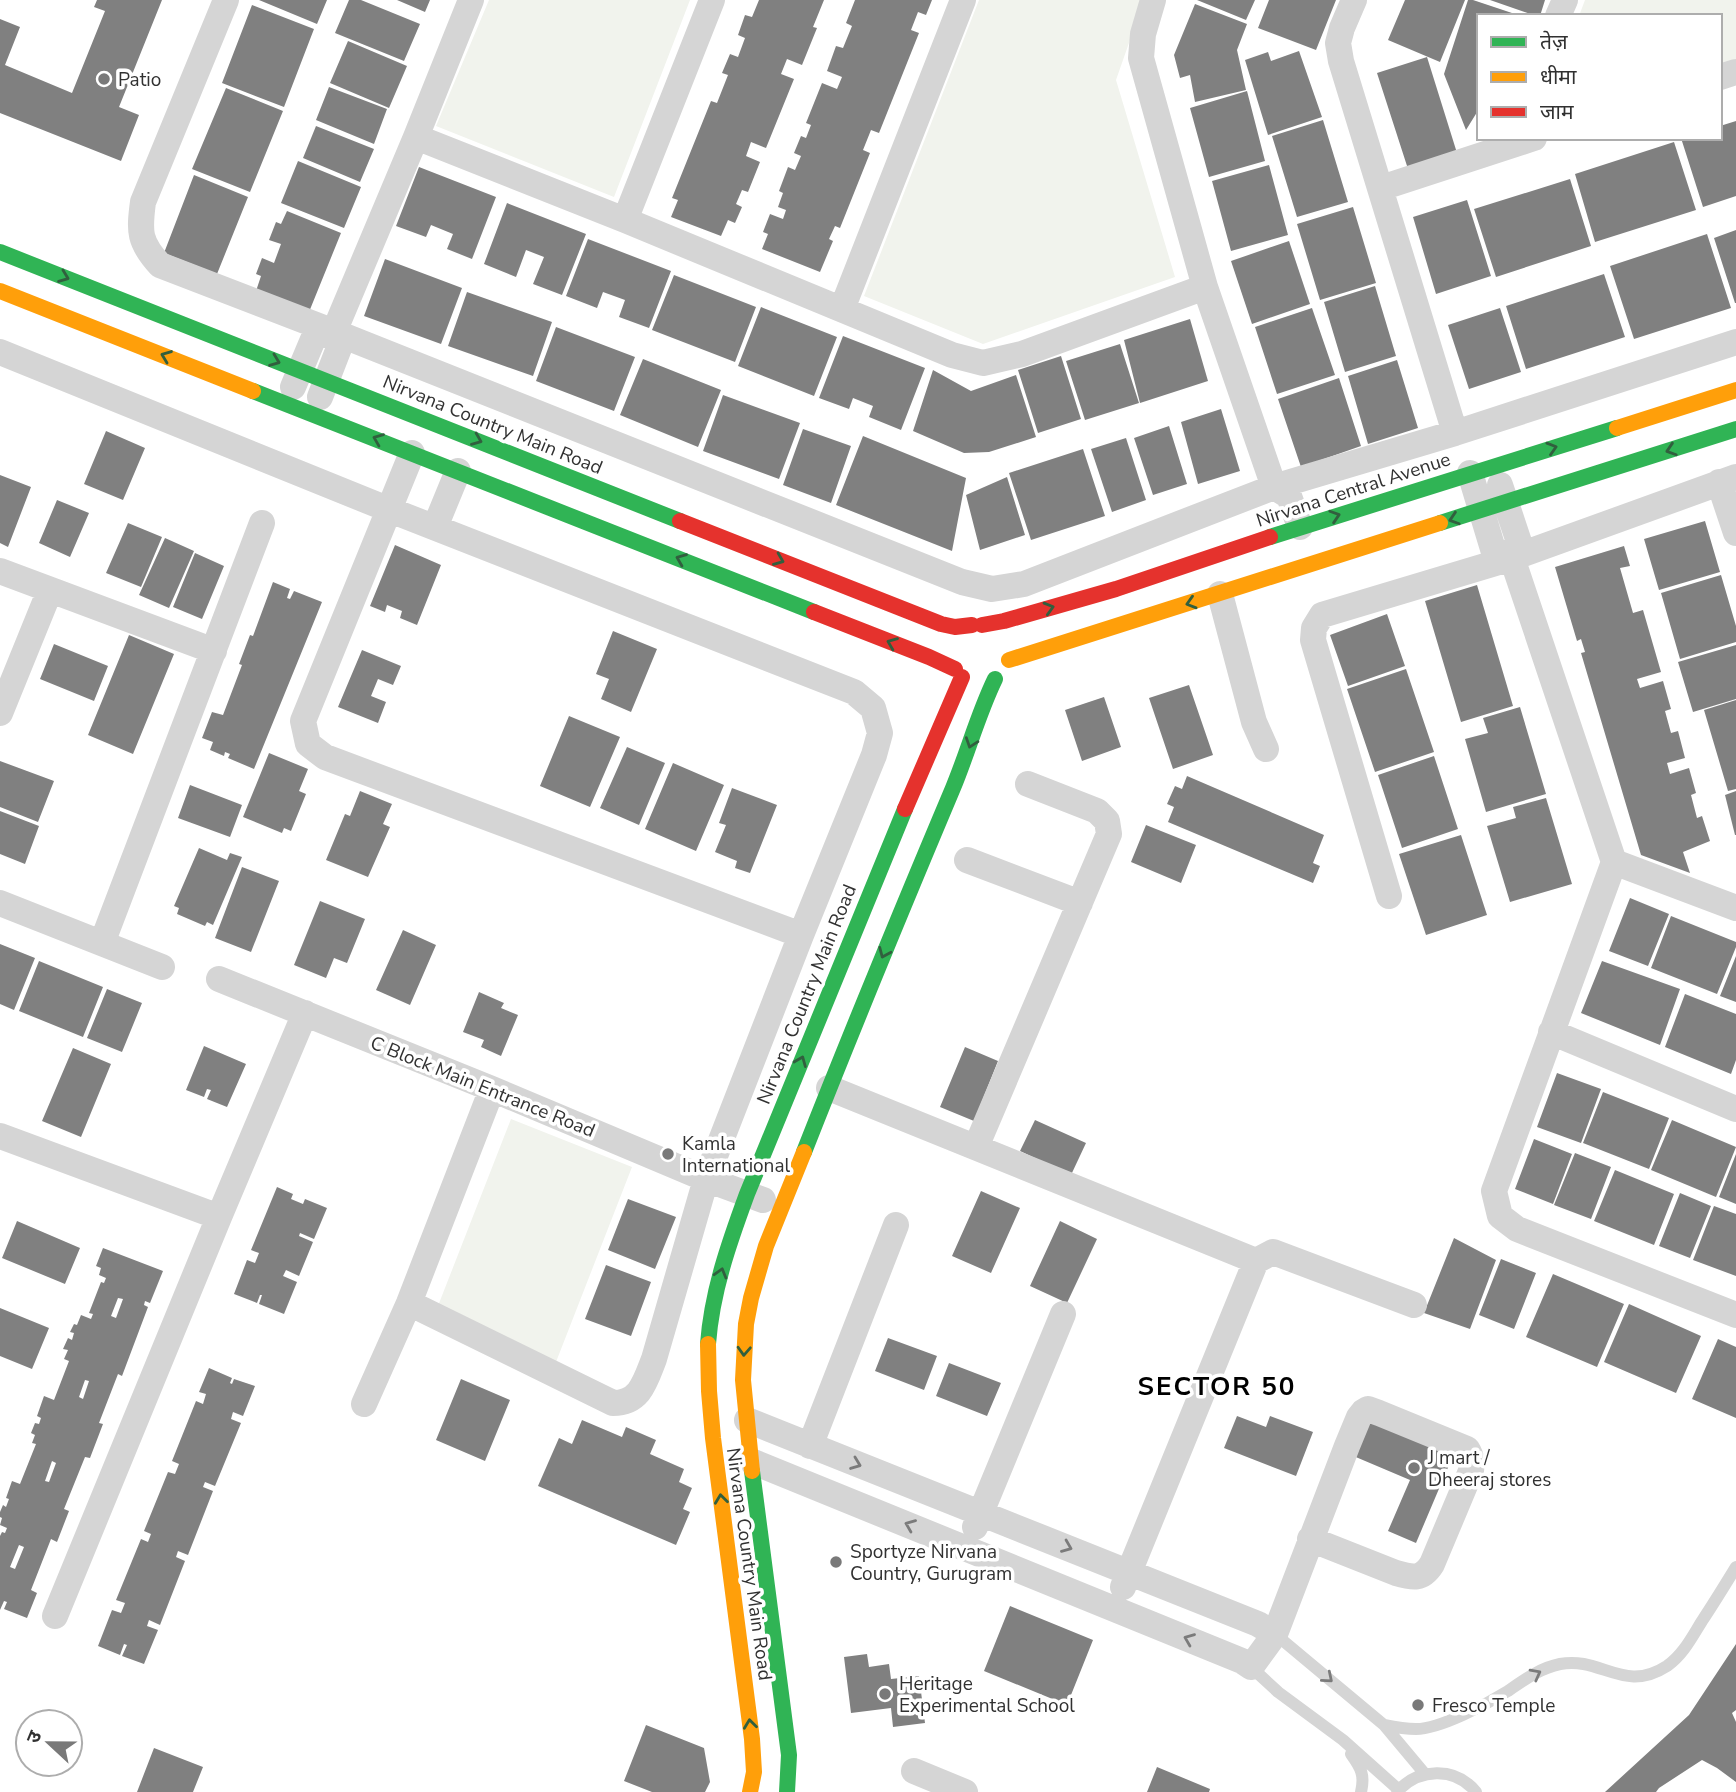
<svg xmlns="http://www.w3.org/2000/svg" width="1736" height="1792" font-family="'Nunito Sans','Noto Sans Devanagari',sans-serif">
  <rect width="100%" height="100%" fill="#fff"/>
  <path fill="#f1f3ed" d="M489,0H690L614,197L436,126Z
    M979,0H1144L1116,80L1175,277L983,344L864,296Z
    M1585,0H1736V65L1720,70V16H1579Z
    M511,1119L632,1167L556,1362L436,1311Z"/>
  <path fill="#808080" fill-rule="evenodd" d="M97,0H162L119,107L139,115L121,161L0,113V19L20,27L5,65L72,93L105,11L94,7Z
    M259,0H327L317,24Z
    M349,0H361L420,24L404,61L335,33Z
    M397,0H430L425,12Z
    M759,0H824L813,27L817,28L802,65L787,59L781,74L794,79L766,148L751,142L746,156L760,162L748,192L742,190L736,204L742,207L735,223L728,220L721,236L671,217L678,200L672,198L711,101L717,103L728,75L722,73L730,54L738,57L745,38L738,35L745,15L752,17Z
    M855,0H932L926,15L918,12L911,30L919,33L879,133L871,130L863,150L870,153L840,228L835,226L829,239L833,241L820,272L762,249L768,234L763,232L770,214L783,219L786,210L778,207L783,193L779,191L788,167L795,170L801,156L794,153L801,136L806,138L811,125L806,123L822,83L837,89L842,77L827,71L836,46L843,48L852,26L846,23Z
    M1197,0H1255L1246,20Z
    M1269,0H1336L1316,50L1258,28Z
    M1405,0H1465L1440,62L1388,40Z
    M1468,0H1473L1518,15L1479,16V109L1466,130L1444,74Z
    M1490,0H1545L1540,16H1536Z
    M1195,4L1247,24L1237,50L1246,90L1195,102L1190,75L1180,78L1174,55Z
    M252,5L314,29L284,107L222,83Z
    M348,41L407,66L389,108L330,83Z
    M1299,51L1322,117L1268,135L1245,60L1268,52L1271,61Z
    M1427,57L1457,153L1408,169L1377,73Z
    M329,87L387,109L374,144L316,120Z
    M226,88L283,111L250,192L192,169Z
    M1247,91L1265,161L1209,177L1190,108Z
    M1323,120L1348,202L1297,217L1272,136Z
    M1736,121V196L1703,207L1681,138H1720V126Z
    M316,126L374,149L360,182L303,158Z
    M1674,142L1696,210L1595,242L1575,174Z
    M298,161L361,187L344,228L281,203Z
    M1269,165L1288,235L1231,251L1212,181Z
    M419,167L496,197L472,259L447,249L453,234L431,225L426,237L396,226Z
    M194,175L248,197L217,274L164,253Z
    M1570,179L1591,246L1496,277L1474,209Z
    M1467,200L1491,276L1436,294L1413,217Z
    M507,203L586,234L562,295L533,284L544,257L526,250L516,277L484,264Z
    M1353,207L1376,283L1320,300L1297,224Z
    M287,211L341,233L309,312L256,291L261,276L256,274L262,258L274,263L281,244L269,240L276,222L281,224Z
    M1736,230V303H1735L1714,238Z
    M1707,234L1731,308L1634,339L1610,266Z
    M588,239L671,271L649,328L619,317L625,300L603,292L597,308L566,296Z
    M1289,241L1310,304L1252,324L1231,261Z
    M385,259L462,288L441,344L364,316Z
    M1604,274L1625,337L1526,369L1506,306Z
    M674,275L756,307L735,362L652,330Z
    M1375,286L1396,356L1345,372L1324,302Z
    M467,292L552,322L533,376L448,346Z
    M761,307L837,337L814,396L738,366Z
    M1312,308L1335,375L1277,394L1255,327Z
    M1500,308L1521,372L1469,389L1448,325Z
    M1190,319L1208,381L1140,403L1124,340Z
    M556,327L635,357L614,411L536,381Z
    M843,336L925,368L901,430L869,417L873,406L853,398L849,409L819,398Z
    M1120,344L1139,403L1085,420L1066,361Z
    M1061,356L1081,419L1038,433L1018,370Z
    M643,359L721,390L698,447L620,415Z
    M1397,360L1418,428L1368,444L1348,376Z
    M933,370L971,391L1016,375L1036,437L989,452L964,453L913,431Z
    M1339,378L1361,446L1301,467L1278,399Z
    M723,395L800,423L779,479L703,451Z
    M1221,409L1240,471L1198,484L1181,422Z
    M1169,426L1187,484L1153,495L1134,438Z
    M803,429L851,446L831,503L783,485Z
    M106,431L145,448L123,500L84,484Z
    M863,436L966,478L952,551L836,505Z
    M1126,438L1146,500L1112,512L1091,449Z
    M1083,449L1105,516L1031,540L1009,473Z
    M0,475L31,487L8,547L0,543Z
    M1007,477L1025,535L980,550L966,495Z
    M57,500L89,513L70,557L39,543Z
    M1705,521L1720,572L1659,590L1644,539Z
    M128,523L162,537L141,587L106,573Z
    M165,538L194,551L169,608L139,595Z
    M395,545L441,565L417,625L400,618L402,611L387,605L385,612L370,606Z
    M1624,546L1630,566L1620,568L1633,613L1643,610L1661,672L1637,679L1640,688L1663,681L1671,709L1665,711L1671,733L1678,731L1685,758L1667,763L1670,774L1689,768L1696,793L1691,795L1697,818L1702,816L1710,841L1683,852L1690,873L1641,855L1581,653L1585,652L1581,639L1577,641L1555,567Z
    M195,553L224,566L202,619L173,607Z
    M1721,575L1736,626V642L1680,659L1661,593Z
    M273,582L290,589L287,598L290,599L294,591L322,602L254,769L228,758L230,754L225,752L224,756L210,750L213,742L202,738L212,712L223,715L242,665L239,664L250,635L253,636Z
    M1477,585L1513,706L1461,722L1425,601Z
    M1387,614L1405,666L1348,686L1330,635Z
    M613,631L657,649L631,712L601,699L609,679L596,674Z
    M129,635L174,654L133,754L88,735Z
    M54,644L108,666L94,701L40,679Z
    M1736,645V699L1693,712L1678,662Z
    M362,650L401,666L393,685L378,679L371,696L386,702L378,723L338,707Z
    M1406,669L1434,752L1375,772L1347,689Z
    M1189,685L1213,755L1173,769L1149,698Z
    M1104,697L1121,747L1082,761L1065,710Z
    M1736,700V789L1728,791L1704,710Z
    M1520,707L1546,794L1486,812L1465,739L1488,733L1483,718Z
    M569,716L620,737L590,807L540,786Z
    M627,747L665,763L639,825L600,808Z
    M269,753L308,769L299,791L306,794L291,831L284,828L282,833L243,817Z
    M1434,756L1458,829L1402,848L1378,775Z
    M0,761L54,781L38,822L0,807Z
    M673,763L724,785L696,851L645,829Z
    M1187,776L1324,835L1313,863L1320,866L1313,883L1168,822L1174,807L1167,804L1175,786L1182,789Z
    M190,785L242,805L230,837L178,818Z
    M732,788L777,805L750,873L735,868L737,861L715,852L726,825L719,823Z
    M360,791L392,804L383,824L390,827L368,877L326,860L345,814L350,816Z
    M1736,791V835H1735L1725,795Z
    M1546,798L1572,884L1510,902L1487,826L1516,818L1513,807Z
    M0,811L39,826L25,864L0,854Z
    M1146,825L1196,845L1181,883L1131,862Z
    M1461,835L1487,915L1426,935L1399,854Z
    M199,848L227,860L230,853L242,857L213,925L207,922L205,926L177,914L179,908L174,906Z
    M242,867L279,881L251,952L215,938Z
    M1630,898L1669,914L1648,966L1609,951Z
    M320,901L365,919L347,963L334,958L326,978L294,965Z
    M1671,916L1736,942V947L1717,994L1651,968Z
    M403,930L436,945L410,1005L376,990Z
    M0,944L35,958L14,1010L0,1004Z
    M1736,956V1002L1720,996Z
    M39,961L103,987L83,1037L19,1011Z
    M1602,961L1680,989L1660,1045L1581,1013Z
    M107,989L142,1003L122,1052L87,1038Z
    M479,992L504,1003L501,1008L518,1015L501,1056L481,1047L484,1040L463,1032Z
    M1685,994L1736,1014V1060L1731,1074L1665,1047Z
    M204,1046L246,1064L227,1107L207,1099L211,1090L207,1089L204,1097L186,1090Z
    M965,1047L998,1061L974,1121L940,1107Z
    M73,1048L111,1064L81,1137L42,1121Z
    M1557,1073L1601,1089L1581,1143L1537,1127Z
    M1603,1092L1669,1118L1649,1169L1583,1143Z
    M1035,1120L1086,1143L1071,1175L1020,1151Z
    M1672,1120L1736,1147L1716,1197L1651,1170Z
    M1534,1139L1572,1154L1553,1204L1515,1189Z
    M1575,1153L1611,1167L1591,1219L1554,1205Z
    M1736,1154V1204L1719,1197Z
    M1615,1170L1674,1194L1654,1245L1594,1221Z
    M277,1187L293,1194L291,1199L303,1204L305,1199L327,1208L314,1239L300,1233L299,1236L313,1242L299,1276L286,1270L283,1276L297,1282L284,1314L259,1304L262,1295H260L257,1303L234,1294L247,1260L255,1263L259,1253L251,1250Z
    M981,1191L1020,1208L991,1273L952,1256Z
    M1680,1193L1711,1206L1690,1258L1659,1246Z
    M628,1199L676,1217L655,1269L608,1250Z
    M1714,1206L1736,1214V1276L1693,1260Z
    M17,1221L80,1248L65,1284L2,1258Z
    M1060,1221L1097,1239L1067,1303L1030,1286Z
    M1454,1238L1496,1260L1470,1329L1424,1313Z
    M103,1248L163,1271L150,1303L145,1301L144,1305L148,1307L122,1376L118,1374L99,1423L103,1424L90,1458L85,1457L64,1509L69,1511L57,1542L51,1539L31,1590L37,1593L27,1618L4,1609L7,1602L4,1601L0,1610V1536L2,1532L5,1533L7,1528L0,1525L2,1518L0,1517V1512L3,1505L6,1507L9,1499L6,1498L12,1481L20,1484L36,1444L32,1443L35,1435L31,1433L35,1423L39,1424L41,1418L37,1416L44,1396L54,1400L69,1361L64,1359L68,1350L63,1349L68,1338L72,1340L74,1333L70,1332L74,1324L77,1325L81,1315L91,1319L93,1314L89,1313L101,1282L104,1283L106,1278L99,1275L101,1268L96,1266ZM118,1298L123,1299L116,1318L111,1316ZM85,1380L89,1381L83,1399L79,1397ZM52,1461L56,1463L49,1482L45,1481ZM19,1545L24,1547L15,1569L10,1567Z
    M1501,1259L1536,1273L1514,1329L1479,1315Z
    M606,1265L651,1282L631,1336L585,1319Z
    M1553,1274L1624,1304L1597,1367L1526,1337Z
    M1629,1304L1701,1336L1676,1393L1604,1362Z
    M0,1308L49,1328L32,1369L0,1356Z
    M888,1338L937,1356L924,1390L875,1371Z
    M1718,1339L1736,1347V1418L1692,1399Z
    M949,1363L1001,1383L987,1416L936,1396Z
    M209,1368L232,1378L230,1383L232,1384L234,1379L255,1386L243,1416L233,1412L231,1419L241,1423L215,1486L205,1482L203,1487L213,1491L188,1555L178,1551L176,1557L185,1561L160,1625L149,1620L147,1626L158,1630L144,1664L122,1656L127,1645L124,1644L120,1655L98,1646L112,1610L121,1613L125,1603L116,1600L141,1539L148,1542L151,1534L144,1531L168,1472L175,1474L179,1464L172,1461L196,1401L203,1404L206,1394L199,1392Z
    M461,1379L510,1400L485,1461L436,1440Z
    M1368,1414L1455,1451L1416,1543L1388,1531L1410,1480L1351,1455Z
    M1237,1416L1266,1427L1270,1416L1313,1432L1296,1476L1224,1448Z
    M582,1420L622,1437L626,1427L656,1440L650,1454L684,1469L679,1482L692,1488L683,1509L690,1512L676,1545L538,1486L559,1438L572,1444Z
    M1010,1606L1093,1640L1067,1705L984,1671Z
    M1736,1644V1710L1732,1713L1736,1722V1782L1717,1768L1702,1760L1659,1788L1656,1792H1605L1689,1715Z
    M867,1654L869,1667L889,1664L891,1679L919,1676L925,1723L893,1727L891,1708L851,1713L844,1657Z
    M646,1725L704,1748L710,1782L705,1792H652L624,1781Z
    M154,1748L203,1767L193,1792H137Z
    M1157,1767L1210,1789L1209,1792H1147Z"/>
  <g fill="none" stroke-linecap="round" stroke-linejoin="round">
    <path stroke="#d5d5d5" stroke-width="12" d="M1275,1634L1384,1725L1425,1774
      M1251,1667L1278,1692L1343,1740L1399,1790
      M1384,1725C1394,1727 1405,1729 1416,1729C1440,1729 1487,1704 1508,1691C1524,1680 1540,1668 1560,1664C1601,1656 1624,1694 1667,1666C1683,1655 1692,1637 1702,1621C1714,1603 1725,1585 1736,1567
      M1351,1754C1361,1768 1365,1775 1361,1792
      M1397,1792C1418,1768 1455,1766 1476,1792"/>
    <path stroke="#d5d5d5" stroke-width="26" d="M226,0L143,202C139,232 139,242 160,265L334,332L962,582L992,589L1024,584L1274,487L1455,433L1736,342
      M1153,0L1143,34L1141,58L1205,287L1274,487L1289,496L1300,527
      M1354,0L1342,28L1338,43L1341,61L1455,433
      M1558,16L1565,0
      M1720,77L1736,72
      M416,137L625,220L952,355L983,363L1022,354L1205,287
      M1381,188L1534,138
      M625,220L712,0
      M842,309L963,0
      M0,352L390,510L854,692L873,708L880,733L874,755L801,935L706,1179L654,1359C645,1382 640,1403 613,1403L409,1303
      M293,387L314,337L334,332
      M320,397L339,348L334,332L416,137L471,0
      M412,453L303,721L308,744L325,757L801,935
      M1470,473L1493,549L1512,558
      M1719,482L1736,533
      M1500,485L1519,542L1512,558L1614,862L1494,1191L1500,1216L1517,1229L1736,1315
      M435,527L458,471
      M0,571L214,651
      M1220,594L1254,722L1266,749
      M0,713L50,590
      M967,860L1080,903
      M1614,862L1736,908
      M1389,896L1313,640L1314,628L1322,615L1512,558L1736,477
      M0,903L162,967
      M102,943L262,523
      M219,979L492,1089L706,1179L763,1200
      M1551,1032L1736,1109
      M829,1088L1256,1261
      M0,1136L219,1217
      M976,1147L1109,834L1107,821L1097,811L1028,784
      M364,1404L409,1303L492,1089
      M747,1420L1258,1624L1275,1634
      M810,1446L896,1225
      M751,1461L1242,1661L1251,1667L1275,1634L1347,1446L1359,1417L1363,1412L1368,1409L1379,1413L1467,1449C1472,1457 1472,1462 1471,1471L1432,1564C1422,1580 1413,1578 1396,1573L1310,1539
      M975,1527L1063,1314
      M1123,1587L1256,1261L1273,1252L1414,1305
      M55,1616L219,1217L305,1013
      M914,1771L965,1792"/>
    <path stroke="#30b455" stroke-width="16" d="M0,252L680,521
      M253,391L814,612
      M1440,523L1736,429
      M1270,537L1617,428
      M804,1152C852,1030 902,909 953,788C968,752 978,714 995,679
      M708,1344C712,1291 729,1243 747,1194L905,809
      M752,1471L789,1755L787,1792"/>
    <path stroke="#ff9f0a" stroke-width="16" d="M0,291L253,391
      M1617,428L1736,390
      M1009,660L1440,523
      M708,1344L709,1391L713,1438L752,1739L754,1772L750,1792
      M752,1471L743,1380L746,1324L751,1298L766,1246L804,1152"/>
    <path stroke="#e5322d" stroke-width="16" d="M680,521L941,624L955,627L972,625
      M814,612L929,657L955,669
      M982,625L1004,621L1116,589L1270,537
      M905,809L962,677"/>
  </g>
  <defs><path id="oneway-chevron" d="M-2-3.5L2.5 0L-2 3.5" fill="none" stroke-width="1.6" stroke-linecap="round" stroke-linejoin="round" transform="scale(1.75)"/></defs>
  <g stroke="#315f3e">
    <use href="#oneway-chevron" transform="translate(64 277) rotate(21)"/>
    <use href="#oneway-chevron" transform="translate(166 356) rotate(-159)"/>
    <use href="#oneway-chevron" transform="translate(275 361) rotate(21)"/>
    <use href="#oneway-chevron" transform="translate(378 439) rotate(-158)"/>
    <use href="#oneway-chevron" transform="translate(477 440) rotate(22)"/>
    <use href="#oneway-chevron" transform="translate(1552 448) rotate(-17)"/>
    <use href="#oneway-chevron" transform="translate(1671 450) rotate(162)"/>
    <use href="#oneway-chevron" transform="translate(1335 516) rotate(-18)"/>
    <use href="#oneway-chevron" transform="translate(1454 519) rotate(162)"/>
    <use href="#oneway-chevron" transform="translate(681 559) rotate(-158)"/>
    <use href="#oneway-chevron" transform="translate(779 560) rotate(22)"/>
    <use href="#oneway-chevron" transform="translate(1191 603) rotate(163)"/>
    <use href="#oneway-chevron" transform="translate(1049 608) rotate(-16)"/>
    <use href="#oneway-chevron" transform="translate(892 643) rotate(-158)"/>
    <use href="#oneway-chevron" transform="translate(971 743) rotate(109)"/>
    <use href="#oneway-chevron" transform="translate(884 953) rotate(113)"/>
    <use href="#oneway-chevron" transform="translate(801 1061) rotate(-68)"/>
    <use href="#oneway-chevron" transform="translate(721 1273) rotate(-74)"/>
    <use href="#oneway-chevron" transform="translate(744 1351) rotate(93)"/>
    <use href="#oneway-chevron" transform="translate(721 1499) rotate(-97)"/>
    <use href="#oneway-chevron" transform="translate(750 1724) rotate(-97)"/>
  </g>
  <g stroke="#7b7b7b">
    <use href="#oneway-chevron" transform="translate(856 1464) rotate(21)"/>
    <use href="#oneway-chevron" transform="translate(910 1525) rotate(-158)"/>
    <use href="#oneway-chevron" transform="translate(1067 1547) rotate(22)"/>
    <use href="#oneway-chevron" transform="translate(1189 1639) rotate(-158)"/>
    <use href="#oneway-chevron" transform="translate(1536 1674) rotate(-28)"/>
    <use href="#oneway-chevron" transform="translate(1328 1678) rotate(40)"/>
  </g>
  <g fill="#797979" stroke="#fff" stroke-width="2.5">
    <circle cx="104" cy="79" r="7"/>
    <circle cx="668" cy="1154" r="7"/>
    <circle cx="1414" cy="1468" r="7"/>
    <circle cx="836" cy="1562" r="7"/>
    <circle cx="885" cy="1694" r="7"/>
    <circle cx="1418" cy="1705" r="7"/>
  </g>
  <g text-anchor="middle" stroke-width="7" stroke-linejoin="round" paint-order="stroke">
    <g font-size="19" fill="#313131" stroke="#fff" text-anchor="start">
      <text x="118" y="86">Patio</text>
      <text x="682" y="1150">Kamla<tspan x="682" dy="22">International</tspan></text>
      <text x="1428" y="1464">J mart /<tspan x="1428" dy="22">Dheeraj stores</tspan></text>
      <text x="850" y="1558">Sportyze Nirvana<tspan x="850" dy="22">Country, Gurugram</tspan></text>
      <text x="899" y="1690">Heritage<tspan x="899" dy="22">Experimental School</tspan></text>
      <text x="1432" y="1712">Fresco Temple</text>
    </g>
    <g font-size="19" fill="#313131" stroke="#fff">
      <text transform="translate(493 424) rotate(22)" y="7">Nirvana Country Main Road</text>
      <text transform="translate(1353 489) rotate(-18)" y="7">Nirvana Central Avenue</text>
      <text transform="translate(806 994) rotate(-68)" y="7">Nirvana Country Main Road</text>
      <text transform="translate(483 1086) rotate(22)" y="7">C Block Main Entrance Road</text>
      <text transform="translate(750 1564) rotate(82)" y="7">Nirvana Country Main Road</text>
    </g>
    <g font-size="26" font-weight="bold" letter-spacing="2" fill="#000" stroke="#fff">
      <text x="1217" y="1395">SECTOR 50</text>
    </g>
  </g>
  <rect x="1477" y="14" width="245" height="126" fill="#ffffff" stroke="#adadad" stroke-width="2"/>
  <rect x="1491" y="37" width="35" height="10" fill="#30b455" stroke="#adadad" stroke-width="2"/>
  <text x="1540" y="49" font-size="21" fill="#313131">तेज़</text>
  <rect x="1491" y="72" width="35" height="10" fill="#ff9f0a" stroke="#adadad" stroke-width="2"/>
  <text x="1540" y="84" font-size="21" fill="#313131">धीमा</text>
  <rect x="1491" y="107" width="35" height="10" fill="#e5322d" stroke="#adadad" stroke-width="2"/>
  <text x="1540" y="119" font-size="21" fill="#313131">जाम</text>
  <g transform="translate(49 1743) rotate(292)"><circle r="33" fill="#ffffff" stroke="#adadad" stroke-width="2"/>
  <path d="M0-5L12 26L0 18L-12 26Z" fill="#797979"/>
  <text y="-10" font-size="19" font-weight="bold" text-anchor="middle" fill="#313131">उ</text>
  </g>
</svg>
